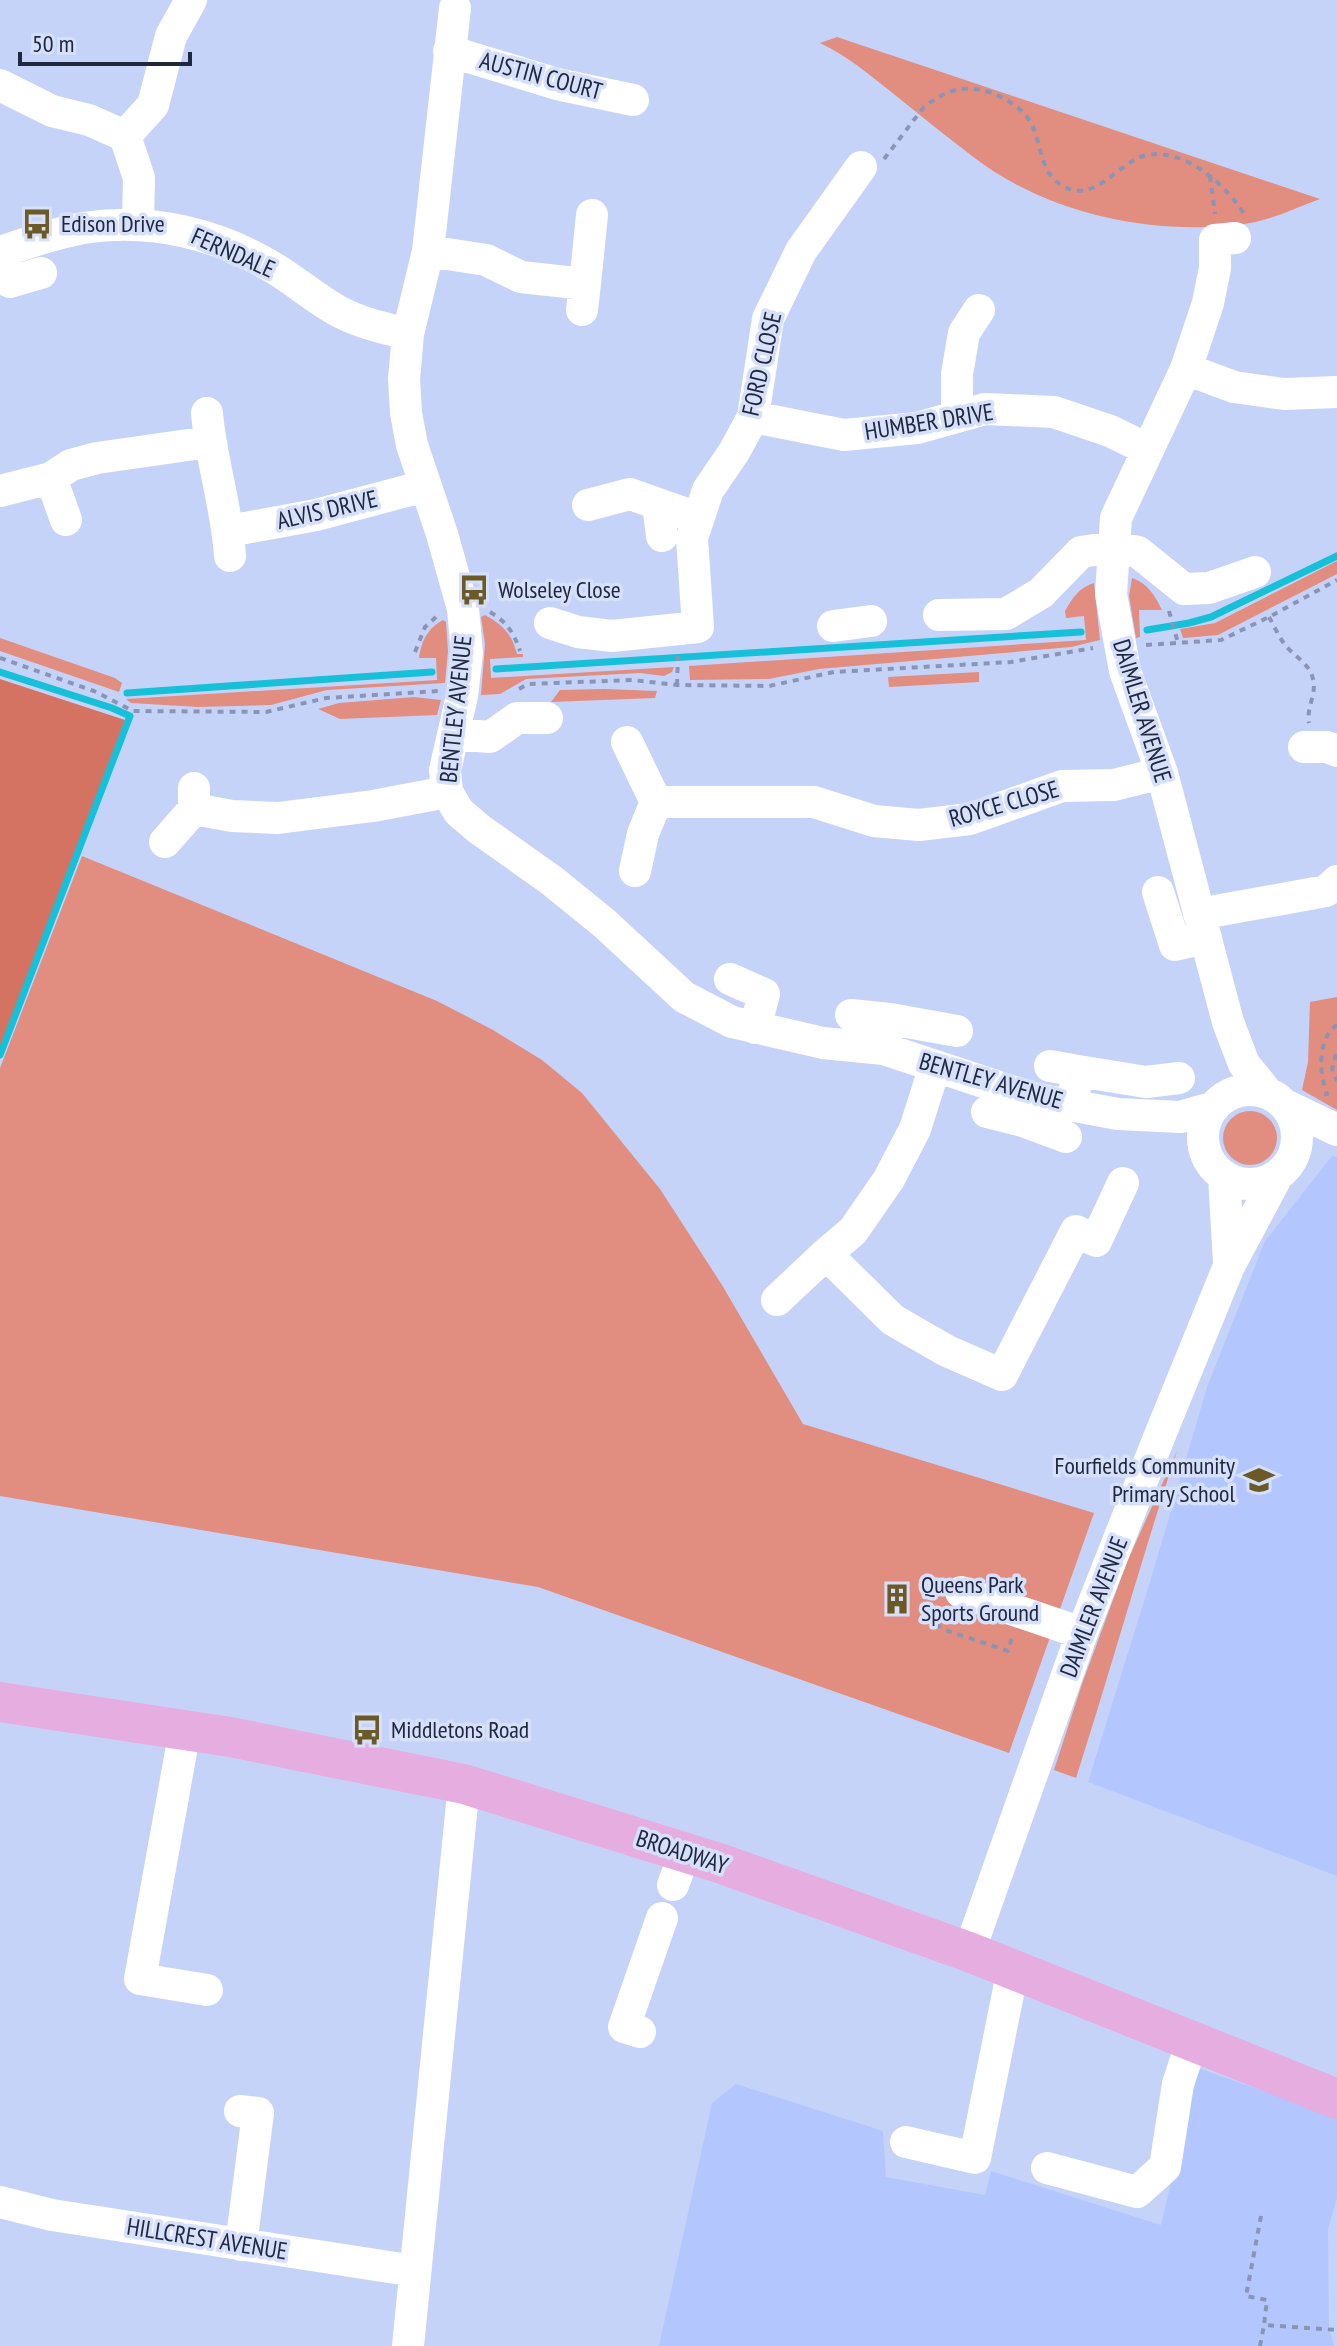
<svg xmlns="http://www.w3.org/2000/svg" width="1337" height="2346" font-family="'PT Sans Narrow',sans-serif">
  <rect width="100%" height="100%" fill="#c6d3f9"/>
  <path fill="#b3c6fe" d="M1332,1156L1337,1157V1876L1088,1782L1153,1572L1207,1387L1265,1241Z
    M1198,2068L1337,2117V2198L1328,2229L1329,2328L1334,2346H659L712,2103L736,2084L883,2131L886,2177L985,2195L991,2171L1161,2225Z"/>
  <path fill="#e18d7f" d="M837,37L1320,199C1301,206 1282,215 1263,220C1246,225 1226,226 1208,227C1126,230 1038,207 972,156C946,136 921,116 895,95C871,76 848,56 820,43Z
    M1337,561V574L1218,635L1183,638L1180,629L1215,623Z
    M1132,578C1148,583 1155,596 1162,610H1139L1140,637L1136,638L1129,596Z
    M1094,583L1100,640L1071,647L819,669L769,679L690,680L689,666L1086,640L1084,616L1066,618L1065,611C1073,597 1079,588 1094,583Z
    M485,615C503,625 512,634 517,654H523V657L490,659L491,678L674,667L672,672L664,676L640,673L526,679L500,694L481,695L485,644L481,617Z
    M443,620L446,622L448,651L445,683L327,690L271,705L198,707L131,703L126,699L437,680L436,658H419C422,640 427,629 443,620Z
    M0,638L115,678L122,683L119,692L0,651Z
    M979,672V682L889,687L888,677Z
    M604,689L657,691L655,698L551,702L560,690Z
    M414,697L441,700L437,715L340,719L318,709L339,703Z
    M82,856L437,1001L493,1030L542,1060L582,1093L660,1189L722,1285L803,1424L1094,1513L1009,1753L538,1587L0,1496V1068Z
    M1337,997V1110L1302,1090L1308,1062L1310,1002Z
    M1223 1138a27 27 0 1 1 54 0a27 27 0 1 1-54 0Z
    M1177,1451C1141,1560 1111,1669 1076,1778L1054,1770L1082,1684L1127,1562Z"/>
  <path fill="#d57363" d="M0,679L125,720L1,1055L0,1054Z"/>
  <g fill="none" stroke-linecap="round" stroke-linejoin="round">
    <path stroke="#15c0d8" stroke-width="7" d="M1147,630L1189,623L1211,617L1337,556
      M496,669L1081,632
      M0,672L112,708L130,716L0,1055
      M127,693L432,672"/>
    <path stroke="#8a95b6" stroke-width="4" stroke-dasharray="6 6" stroke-linecap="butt" d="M884,159L923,108C934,99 947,91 961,89C983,86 1013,99 1027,117C1043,138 1037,172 1063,186C1092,203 1114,169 1138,158C1177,141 1225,183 1244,214
      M1210,176L1215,214
      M1169,611L1178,643
      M490,612C507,622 514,633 520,651
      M1269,617C1274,626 1279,637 1285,645C1294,656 1310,664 1313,679C1317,694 1306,708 1309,723
      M1146,645L1221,640L1269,617L1337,580
      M415,652L425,627L436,617
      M0,658L94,691L133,711L266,712L326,698L438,691
      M677,685L678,656
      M519,689L528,684L632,680L677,685L769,686L834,672L1011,662L1093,648
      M1336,1054L1332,1069L1337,1081
      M1324,1094H1327C1319,1074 1317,1038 1337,1025
      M925,1619L948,1631L1008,1651L1012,1637
      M1261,2216L1246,2296L1267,2300L1264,2325L1337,2330
      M1260,2346L1264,2325"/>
    <path stroke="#fff" stroke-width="32" d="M455,8L428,251L408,334L404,379L406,413L412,445L442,534L463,609L467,653L462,696L445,770L447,792L459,812L479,829L551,880L604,923L684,997L732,1022L823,1043L884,1049L1032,1098L1118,1114L1180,1117L1212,1108
      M449,51L557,84L633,100
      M0,85L52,111L89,120L125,136L139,178L138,224
      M125,136L153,105L171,36L191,0
      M1235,238L1215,240V268L1208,303L1186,369L1116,518L1111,594L1125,671L1162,773L1228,1022L1244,1064L1266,1091
      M2,251L10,282L41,273
      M428,251L486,260L521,277L585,284L582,310
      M0,252C27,243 55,233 83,228C150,217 220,234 277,270C298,283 316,299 338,311C360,323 384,328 408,334
      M585,284L592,215
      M1186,369L1234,387L1284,394L1337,392
      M207,413C211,461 227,507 230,556
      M753,417L844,435L917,428L985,409L1054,412L1110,431L1147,449
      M957,417V374L964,333L979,310
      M51,478L66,520
      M0,491L51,478L71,465L97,458L209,442
      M658,504L662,536
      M588,505L630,494L698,518
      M229,531L316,515L425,486
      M939,615L1006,614L1041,593L1081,552L1114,547L1138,552L1184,589L1209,588L1255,572
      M550,623L578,632L612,636L698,627L692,538L708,490L734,452L753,417L768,319L801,251L861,167
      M833,626L871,621
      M453,734L490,737L517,718H547
      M627,742L656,802
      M1304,747H1327L1337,751
      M194,809L232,816L278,818L373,806L447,792
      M165,842L194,809V788
      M635,871L643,834L656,802H814L874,821L919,825L970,819L1062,786L1114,785L1162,773
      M1158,892L1175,945L1206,938
      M1199,914L1326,891L1337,881
      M730,979L764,994L755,1028
      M851,1015L890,1019
      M884,1049L890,1019L957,1031
      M935,1066L915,1129L889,1179L853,1231L826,1254L893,1320L947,1351L1002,1375L1076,1231L1096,1241L1123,1183
      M1050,1066L1078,1071
      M1203 1137a47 47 0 1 1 94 0a47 47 0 1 1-94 0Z
      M1072,1105L1078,1071L1146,1082L1179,1078
      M1287,1106L1337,1130
      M987,1112L1023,1121L1032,1098
      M1023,1121L1066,1137
      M1224,1176L1229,1263
      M777,1300L826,1254
      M961,1592L1082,1633
      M185,1730L140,1979L207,1990
      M673,1885L685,1853
      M969,1952L1082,1633L1160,1435L1229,1266L1277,1176
      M640,2032L624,2027L662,1918
      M240,2111L258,2113L241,2245
      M906,2142L975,2158L1013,1969
      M1047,2168L1137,2192L1165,2167L1178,2084L1192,2041
      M0,2202L52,2215L415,2271
      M408,2346L464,1784"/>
    <path stroke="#e6ade1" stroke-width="40" d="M0,1702L230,1737L464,1784L719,1863L969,1952L1337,2099"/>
  </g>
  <defs>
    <g id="bus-bare" transform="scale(2.4)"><path d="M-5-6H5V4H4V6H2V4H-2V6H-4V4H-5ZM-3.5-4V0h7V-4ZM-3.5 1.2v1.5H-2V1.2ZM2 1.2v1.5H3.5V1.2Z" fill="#6b5927" stroke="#d7e0fa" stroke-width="2.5" paint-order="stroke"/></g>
    <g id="school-bare" transform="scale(2.4)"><path d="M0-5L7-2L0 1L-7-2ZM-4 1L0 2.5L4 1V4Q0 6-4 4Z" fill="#6b5927" stroke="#d7e0fa" stroke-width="2.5" paint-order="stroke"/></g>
    <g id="building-bare" transform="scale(2.4)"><path d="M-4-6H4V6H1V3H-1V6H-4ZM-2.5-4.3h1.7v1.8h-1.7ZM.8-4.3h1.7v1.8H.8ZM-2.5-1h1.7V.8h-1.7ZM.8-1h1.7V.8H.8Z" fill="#6b5927" stroke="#d7e0fa" stroke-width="2.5" paint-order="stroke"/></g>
  </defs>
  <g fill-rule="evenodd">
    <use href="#bus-bare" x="37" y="224"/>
    <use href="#bus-bare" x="474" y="590"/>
    <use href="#school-bare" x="1259" y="1480"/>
    <use href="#building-bare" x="897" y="1599"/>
    <use href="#bus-bare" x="367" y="1730"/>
  </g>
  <g text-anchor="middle" stroke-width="7" stroke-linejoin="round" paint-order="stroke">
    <g font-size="24" fill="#202840" stroke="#d7e0fa">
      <text transform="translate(541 76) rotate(15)" y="8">AUSTIN COURT</text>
      <text transform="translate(233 253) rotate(24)" y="8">FERNDALE</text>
      <text transform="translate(762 364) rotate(-77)" y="8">FORD CLOSE</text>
      <text transform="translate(929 422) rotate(-9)" y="8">HUMBER DRIVE</text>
      <text transform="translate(327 510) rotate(-13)" y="8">ALVIS DRIVE</text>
      <text transform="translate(456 709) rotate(-84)" y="8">BENTLEY AVENUE</text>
      <text transform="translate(1142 711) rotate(73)" y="8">DAIMLER AVENUE</text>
      <text transform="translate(1004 804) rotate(-16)" y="8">ROYCE CLOSE</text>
      <text transform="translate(991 1081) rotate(16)" y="8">BENTLEY AVENUE</text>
      <text transform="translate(1094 1607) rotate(-69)" y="8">DAIMLER AVENUE</text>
      <text transform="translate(682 1852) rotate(18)" y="8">BROADWAY</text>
      <text transform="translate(207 2239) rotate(9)" y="8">HILLCREST AVENUE</text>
    </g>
    <g font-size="24" fill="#202840" stroke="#d7e0fa" text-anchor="start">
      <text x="61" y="232">Edison Drive</text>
      <text x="498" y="598">Wolseley Close</text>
      <text x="1235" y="1474" text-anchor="end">Fourfields Community<tspan x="1235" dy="28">Primary School</tspan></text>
      <text x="921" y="1593">Queens Park<tspan x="921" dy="28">Sports Ground</tspan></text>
      <text x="391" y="1738">Middletons Road</text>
    </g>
  </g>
  <path d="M20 52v12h170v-12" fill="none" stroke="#202840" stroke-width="4"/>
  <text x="32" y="52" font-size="24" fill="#202840" stroke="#d7e0fa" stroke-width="6" paint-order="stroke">50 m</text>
</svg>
